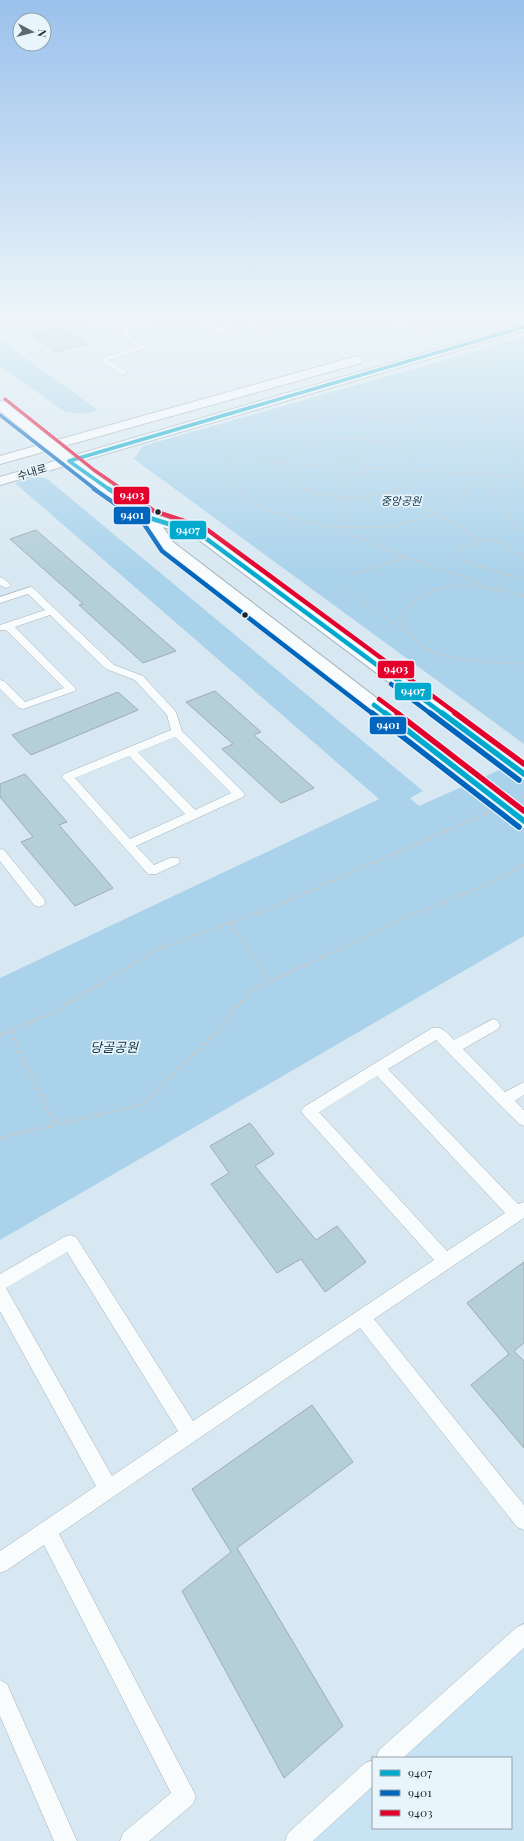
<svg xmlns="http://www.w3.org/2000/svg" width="524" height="1841" font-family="'Playfair Display','Noto Sans KR',serif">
  <rect width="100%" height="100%" fill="#d8e8f2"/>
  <path fill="#c8e4f4" d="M524,1635V1841H297L373,1772V1828H511V1758H388Z"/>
  <path fill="#aad3eb" d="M524,337V744L134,459L143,446Z
    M0,340L98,410L85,414L65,412L0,366Z
    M35,477L46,478L423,791L410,798L419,806L524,759V936L0,1240V978L379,799L15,483Z"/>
  <path fill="#b4cfd8" stroke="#9facb2" d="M61,327L87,344L56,352L30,334Z
    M36,530L104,589L176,651L143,663L79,605L83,604L10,539Z
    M215,691L261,732L254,735L314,788L281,803L222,749L233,744L186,702Z
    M118,692L138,710L31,755L12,735Z
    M25,774L67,822L59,825L113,888L75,906L21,842L33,837L0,797V784Z
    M250,1123L274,1154L255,1166L316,1240L337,1226L366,1262L325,1292L301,1259L277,1273L211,1184L229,1173L210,1146Z
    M524,1262V1343L514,1351L524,1361V1448L471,1385L509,1354L467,1303Z
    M312,1405L353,1462L237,1548L343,1726L284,1778L182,1591L231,1552L192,1489Z"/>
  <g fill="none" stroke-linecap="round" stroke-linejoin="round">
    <g stroke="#a3afb7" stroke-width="1">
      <path id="lane" d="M37,315H48L40,317Z
        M79,315C92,315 104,323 118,323C138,323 158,314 177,315L133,326L128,334L130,337L147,348L108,360L126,371L127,373L123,375L98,359L138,347L125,339L122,334L126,327C111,327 89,326 79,315Z
        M212,315H223L205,321L218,328L272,316V318L223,330L241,341L270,333L273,335L238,344L196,320Z
        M380,315H388L435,339L430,340Z
        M0,577L3,578L11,585L9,587L6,588L0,585Z
        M30,587L33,588L114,665L143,676L176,712L182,731L245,794L243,797L136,846L154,865L170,858H178L180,861L178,864L156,874H148L62,777L64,774L171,730L167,715L135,680L106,669L50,615L15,627L76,689L75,691L23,709L19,708L0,689V680L4,681L25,702L64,688L6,630H0V625L45,610L28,594L0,603V597ZM175,737L231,793L195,810L138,752ZM129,756L185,814L130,839L75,778Z
        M0,849L4,850L44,899L45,902L44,905L39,907L34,905L0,861Z
        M493,1019L498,1021L500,1025L498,1029L463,1049L505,1092L524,1082V1095L515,1101L524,1110V1126L519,1124L436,1040L388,1069L518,1204L524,1202V1218L374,1319L524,1505V1530L517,1527L360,1328L59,1534L196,1796L193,1804L149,1841H120L123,1833L171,1793L44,1545L7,1570L0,1573V1551L96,1486L0,1311V1274L64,1237L70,1235L76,1237L193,1421L434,1260L304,1115L301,1111L304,1107L432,1028C442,1025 448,1034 454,1040ZM377,1076L505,1213L447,1251L319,1112ZM67,1252L178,1431L112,1476L6,1288Z
        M524,1624V1648L403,1758H376L379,1750L517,1627Z
        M0,1680L7,1684L77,1841H54L0,1716Z
        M373,1760V1786L313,1841H285L288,1833L365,1763Z"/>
    </g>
    <g stroke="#a3afb7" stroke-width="2">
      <path id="secondary" d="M524,324V331L0,485V477Z
        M357,356L361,357L363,360L361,363L0,464V456Z"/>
    </g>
    <g stroke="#a3afb7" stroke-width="2">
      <path id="primary" d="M0,401L5,402L94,473L155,515L205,531L524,765V780L517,778L195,537L163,527L173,542L524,811V828L517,826L162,548L144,521L84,479L0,411Z"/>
    </g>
    <path stroke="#c5cbcd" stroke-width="1.5" stroke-dasharray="1.5 1.5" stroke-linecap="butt" d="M424,315L443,324
      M442,371L497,357L499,354L498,352
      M524,408C514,434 514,460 524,486
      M229,459L333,466
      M353,460L362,403L370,394L394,385
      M353,460L362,463L367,468C357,478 344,477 333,469V466L342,461Z
      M367,468L495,475
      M237,490C229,483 223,471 229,461C231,457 232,451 236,448C263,419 321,414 359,415C393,416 494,438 467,490
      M308,490C298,487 288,481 285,471C272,432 403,424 415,467C418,478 403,486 394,490
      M347,490L349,476
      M492,490C475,451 485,417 507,382"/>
    <path stroke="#c5cbcd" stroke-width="2" stroke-dasharray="2 2" stroke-linecap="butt" d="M236,489C249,500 263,509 280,515C329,532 409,535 452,503C457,499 464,495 468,489
      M305,489C334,500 368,501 397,489
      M347,489L342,531L406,557
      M491,489C499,507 511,520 524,534
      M395,490L481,540
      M524,559C495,534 491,535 456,550L455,555L460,560L524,579
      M349,575L406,557L490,586
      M340,586L405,631
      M497,589L509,575
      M524,596C489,587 440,576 410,604C406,608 404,615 401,620C421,666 482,660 524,664"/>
    <path stroke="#c5cbcd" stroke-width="2.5" stroke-dasharray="3 3" stroke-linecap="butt" d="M230,923L271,981
      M71,1001L160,948L269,909L428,839
      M242,1001L252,990L405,918L485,885L524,865"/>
    <path stroke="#c5cbcd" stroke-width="3" stroke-dasharray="3.5 3.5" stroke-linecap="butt" d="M9,1031L55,1124
      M0,1035L48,1015L72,1000
      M0,1138L143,1104L213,1036L243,1000"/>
    <use href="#lane" fill="#f9fcfd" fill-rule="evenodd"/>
    <use href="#secondary" fill="#f9fcfd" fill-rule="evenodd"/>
    <use href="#primary" fill="#f9fcfd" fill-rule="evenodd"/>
    <path stroke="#c5cbcd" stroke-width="1.5" stroke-dasharray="1.5 1.5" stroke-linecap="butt" d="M443,324L491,346
      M495,475L524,477"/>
    <path stroke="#c5cbcd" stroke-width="2.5" stroke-dasharray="3 3" stroke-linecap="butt" d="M428,839L524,796"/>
    <g stroke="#e9f5fc" stroke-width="5">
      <path id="bus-1-far2" d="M69,461L110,490
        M69,461L524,327"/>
    </g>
    <g stroke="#e9f5fc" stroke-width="6">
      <path id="bus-1-far1" d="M109,489L150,518L200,534L443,714
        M374,705L386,714"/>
    </g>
    <g stroke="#e9f5fc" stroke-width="8">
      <path id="bus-1" d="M385,713L524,821
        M442,713L524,774"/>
    </g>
    <g stroke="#e9f5fc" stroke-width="5">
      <path id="bus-2-far2" d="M0,415L96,490"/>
    </g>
    <g stroke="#e9f5fc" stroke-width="6">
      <path id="bus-2-far1" d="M94,489L144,524L162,551L373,714
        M391,684L431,714"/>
    </g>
    <g stroke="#e9f5fc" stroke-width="8">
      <path id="bus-2" d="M372,713L519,827
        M430,713L519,780"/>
    </g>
    <g stroke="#e9f5fc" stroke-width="5">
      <path id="bus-3-far2" d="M5,399L94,470L123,490"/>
    </g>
    <g stroke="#e9f5fc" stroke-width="6">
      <path id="bus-3-far1" d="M122,489L154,511L205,528L457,714
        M379,699L399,714"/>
    </g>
    <g stroke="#e9f5fc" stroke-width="8">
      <path id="bus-3" d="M397,713L524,811
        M455,713L524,764"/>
    </g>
    <use href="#bus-1-far2" stroke="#00a9ce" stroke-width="3.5"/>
    <use href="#bus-1-far1" stroke="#00a9ce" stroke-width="4.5"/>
    <use href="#bus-1" stroke="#00a9ce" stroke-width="5.5"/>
    <use href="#bus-2-far2" stroke="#0065bd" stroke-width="3.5"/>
    <use href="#bus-2-far1" stroke="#0065bd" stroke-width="4.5"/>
    <use href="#bus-2" stroke="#0065bd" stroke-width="5.5"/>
    <use href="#bus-3-far2" stroke="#e4002b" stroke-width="3.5"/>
    <use href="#bus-3-far1" stroke="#e4002b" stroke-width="4.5"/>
    <use href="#bus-3" stroke="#e4002b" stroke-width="5.5"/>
  </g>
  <linearGradient id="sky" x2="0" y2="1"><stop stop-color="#9ac1ec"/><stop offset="0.55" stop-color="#edf5f9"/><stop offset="1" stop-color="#edf5f9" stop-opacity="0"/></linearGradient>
  <rect width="524" height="573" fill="url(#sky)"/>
  <g fill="#1a252b" stroke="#e9f5fc" stroke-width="1.5">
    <circle cx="158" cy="512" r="3.5"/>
    <circle cx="245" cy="615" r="3.5"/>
  </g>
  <g text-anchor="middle" stroke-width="3.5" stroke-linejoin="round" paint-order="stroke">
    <g font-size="11" fill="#1a252b" stroke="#e9f5fc">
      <text transform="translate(32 472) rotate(-17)" y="4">수내로</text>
    </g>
    <g font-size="11" font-style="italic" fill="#0e3244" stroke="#e9f5fc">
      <text x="401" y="505">중앙공원</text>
    </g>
    <g font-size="13" font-style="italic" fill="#0e3244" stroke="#e9f5fc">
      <text x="114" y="1052">당골공원</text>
    </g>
  </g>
  <g stroke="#e9f5fc" stroke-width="1.5">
    <rect x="113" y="486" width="37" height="19" rx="4" fill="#e4002b"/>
    <rect x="113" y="506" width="38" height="19" rx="4" fill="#0065bd"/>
    <rect x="169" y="520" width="38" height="20" rx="4" fill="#00a9ce"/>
    <rect x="377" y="660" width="38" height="19" rx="4" fill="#e4002b"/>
    <rect x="394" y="682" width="38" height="19" rx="4" fill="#00a9ce"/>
    <rect x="369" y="716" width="38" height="19" rx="4" fill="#0065bd"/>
  </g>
  <g font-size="11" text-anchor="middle" font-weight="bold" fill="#fff">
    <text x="132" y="499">9403</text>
    <text x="132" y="519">9401</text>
    <text x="188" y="534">9407</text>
    <text x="396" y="673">9403</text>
    <text x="413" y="695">9407</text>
    <text x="388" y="729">9401</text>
  </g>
  <rect x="372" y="1757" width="140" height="72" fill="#e9f5fc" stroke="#96a2a8"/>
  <rect x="380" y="1770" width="20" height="6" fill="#00a9ce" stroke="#96a2a8"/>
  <text x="408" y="1777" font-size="12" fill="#1a252b">9407</text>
  <rect x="380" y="1790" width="20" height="6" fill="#0065bd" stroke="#96a2a8"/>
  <text x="408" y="1797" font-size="12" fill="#1a252b">9401</text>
  <rect x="380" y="1810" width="20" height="6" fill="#e4002b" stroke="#96a2a8"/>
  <text x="408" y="1817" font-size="12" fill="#1a252b">9403</text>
  <g transform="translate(32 32) rotate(97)"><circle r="19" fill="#e9f5fc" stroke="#96a2a8"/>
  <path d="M0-3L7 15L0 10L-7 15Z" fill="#5c6971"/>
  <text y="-6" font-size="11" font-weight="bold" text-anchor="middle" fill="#1a252b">N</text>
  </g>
</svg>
